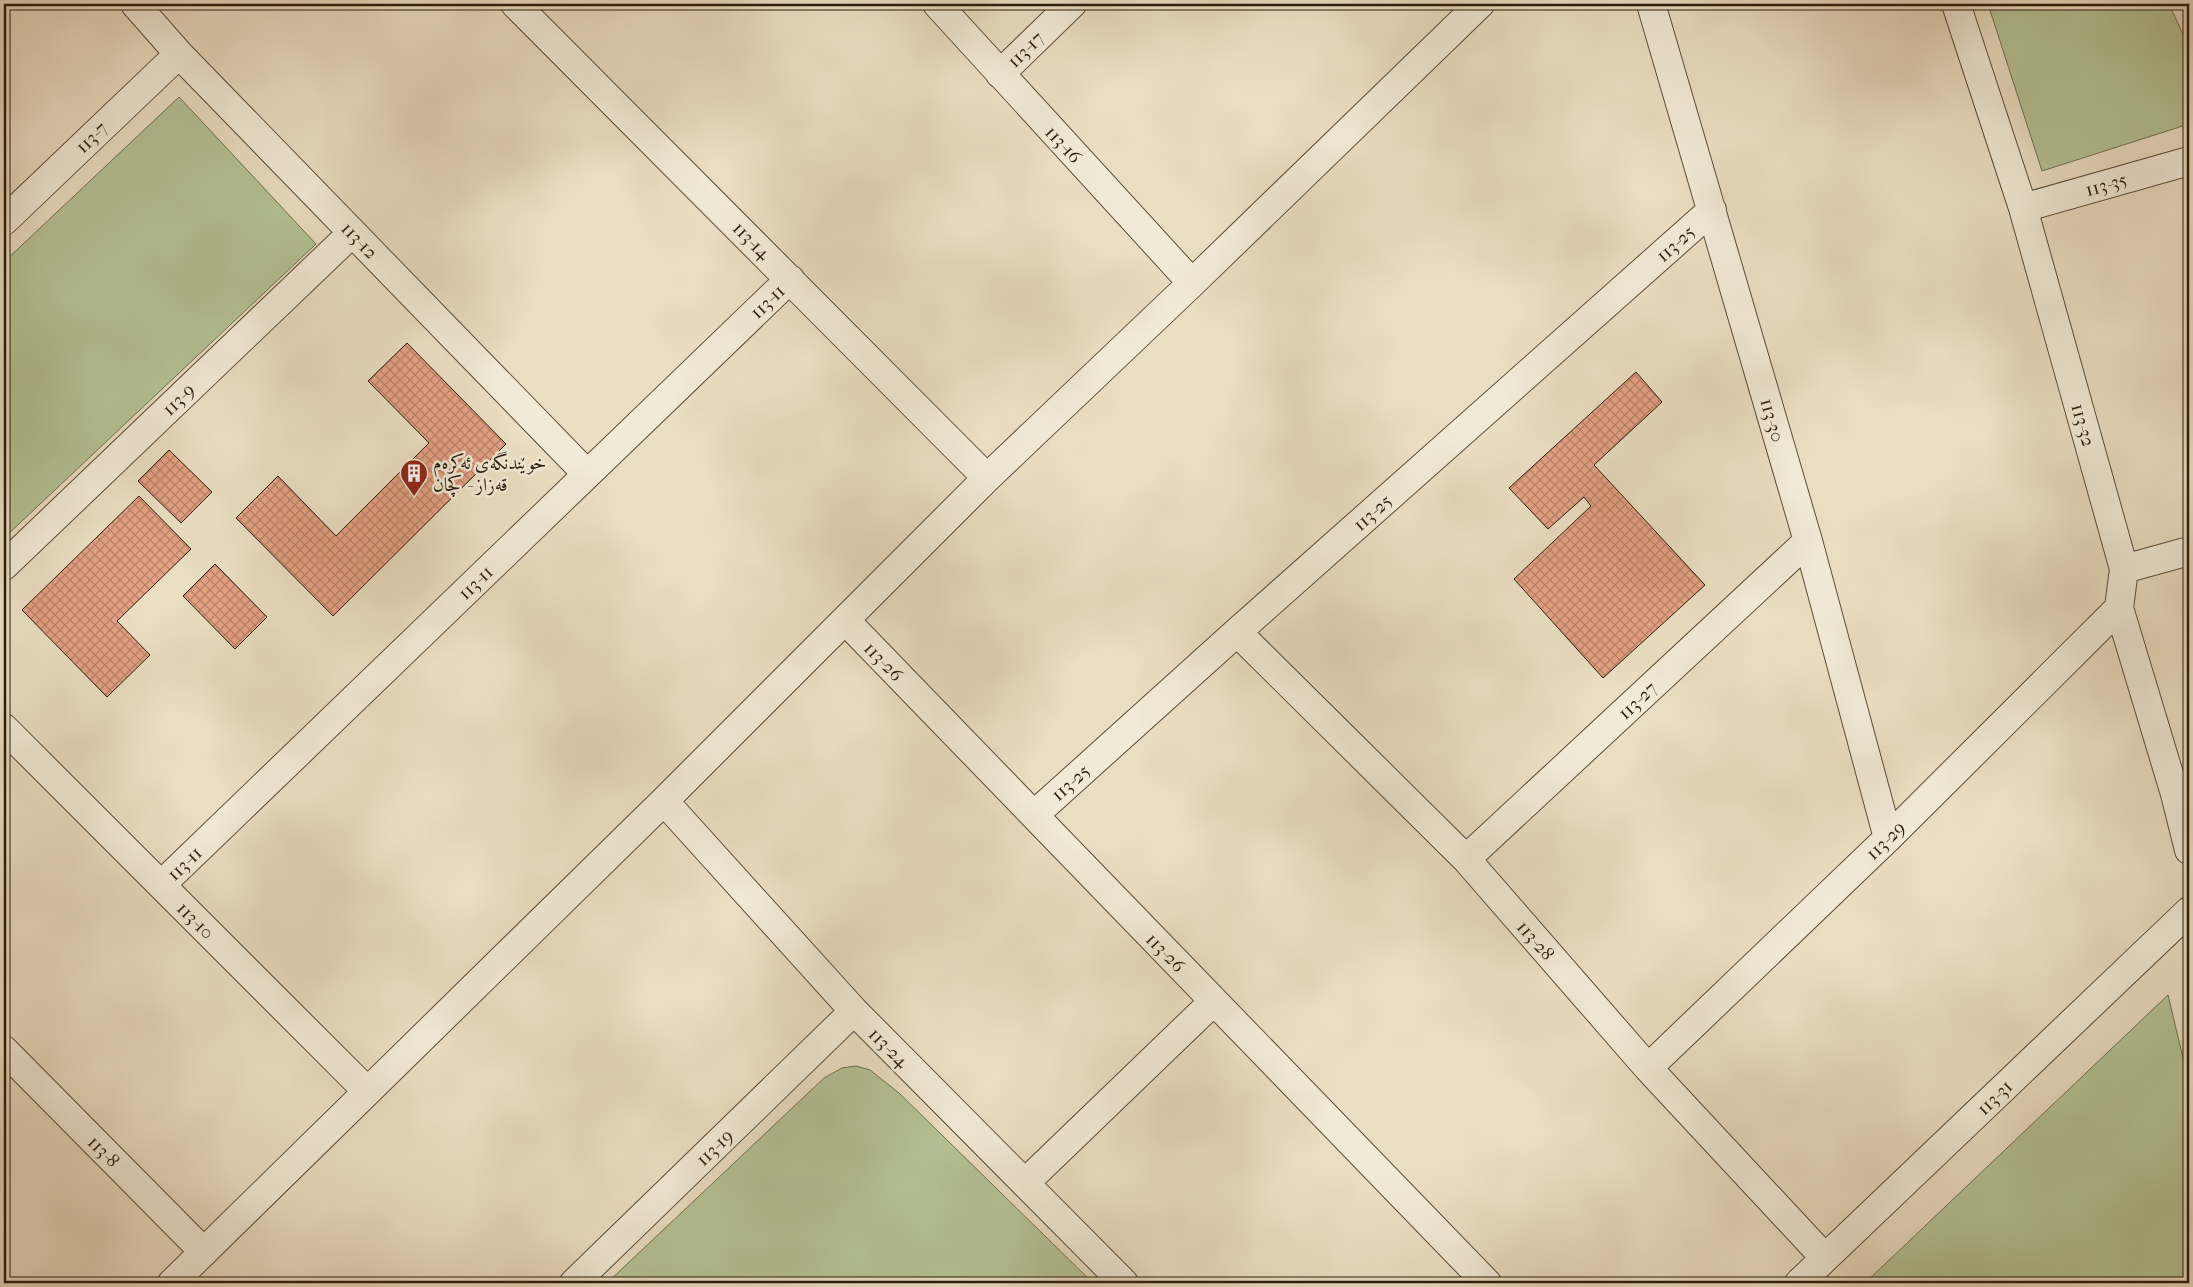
<svg xmlns="http://www.w3.org/2000/svg" width="2193" height="1287" font-family="'IM FELL French Canon',Amiri,serif">
  <defs>
    <pattern id="building-cross-hatch" width="8" height="8" patternUnits="userSpaceOnUse" patternTransform="scale(1.25)"><rect width="8" height="8" fill="#e4a184"/><path d="M0 0l8 8M0 8l8-8" fill="none" stroke="#b9826a"/></pattern>
  </defs>
  <rect width="100%" height="100%" fill="#eadec2"/>
  <filter id="stains"><feTurbulence type="fractalNoise" baseFrequency=".004" numOctaves="4"/><feColorMatrix values="0 0 0 0 .2 0 0 0 0 .09 0 0 0 0 .02 0 0 0 .5 -.17"/></filter>
  <radialGradient id="worn" r=".72"><stop offset=".6" stop-color="#630" stop-opacity="0"/><stop offset="1" stop-color="#630" stop-opacity=".3"/></radialGradient>
  <path fill="#b4c295" stroke="#706f50" d="M1988,4H2169L2189,47V124L2042,171Z
    M179,97L316,244L4,538V262Z
    M2168,995L2189,1083V1283H1865Z
    M856,1066L870,1070L899,1093L1093,1283H607L824,1078L842,1068Z"/>
  <path fill="url(#building-cross-hatch)" stroke="#2b1c0c" d="M407,343L506,444L333,616L236,518L278,476L336,536L429,443L368,381Z
    M1636,372L1662,402L1594,465L1705,585L1603,678L1514,579L1591,506L1584,497L1548,529L1509,488Z
    M169,450L212,492L181,523L138,481Z
    M139,496L191,549L117,621L150,655L107,697L22,610Z
    M215,564L267,617L235,649L183,596Z"/>
  <g fill="none" stroke-linecap="round" stroke-linejoin="round">
    <g stroke="#5b4c3a" stroke-width="30">
      <path id="minor" d="M135,4L179,54L587,474
        M515,4L987,478
        M937,4L1192,283
        M1651,4L1808,541L1888,838
        M1956,4L2023,208L2124,569L2119,608L2175,794L2189,850
        M1000,74L1072,4
        M2023,208L2189,161
        M4,221L179,54
        M4,566L352,233
        M2124,569L2189,551
        M845,620L1487,1283
        M1237,632L1466,859L1648,1068L1825,1258
        M4,728L367,1091
        M664,801L854,1011L1124,1283
        M1034,815L1237,632L1712,210
        M1466,859L1808,541
        M161,885L790,279
        M4,1050L204,1252
        M1648,1068L1888,838L2119,608
        M1025,1183L1214,1001
        M172,1283L664,801L987,478L1192,283L1480,4
        M574,1283L854,1011
        M1799,1283L2189,911"/>
    </g>
    <use href="#minor" stroke="#f1ead7" stroke-width="28"/>
  </g>
  <defs>
    <g id="building-pin" transform="scale(1.4375)"><path d="M0 17L-7.5 6A9.5 9.5 0 1 1 7.5 6Z" fill="#8f2418" stroke="#f1ead7"/><path d="M-4-6H4V6H1V3H-1V6H-4ZM-2.5-4.3h1.7v1.8h-1.7ZM.8-4.3h1.7v1.8H.8ZM-2.5-1h1.7V.8h-1.7ZM.8-1h1.7V.8H.8Z" fill="#fff"/></g>
  </defs>
  <g fill-rule="evenodd">
    <use href="#building-pin" x="414" y="473"/>
  </g>
  <g text-anchor="middle" stroke-width="5" stroke-linejoin="round" paint-order="stroke">
    <g font-size="19" fill="#2b1c0c" stroke="#f1ead7">
      <text transform="translate(1025 49) rotate(-44)" y="7">113-17</text>
      <text transform="translate(91 137) rotate(-44)" y="7">113-7</text>
      <text transform="translate(1064 144) rotate(47)" y="7">113-16</text>
      <text transform="translate(2106 184) rotate(-16)" y="7">113-35</text>
      <text transform="translate(360 240) rotate(46)" y="7">113-12</text>
      <text transform="translate(752 240) rotate(45)" y="7">113-14</text>
      <text transform="translate(1675 243) rotate(-42)" y="7">113-25</text>
      <text transform="translate(767 301) rotate(-44)" y="7">113-11</text>
      <text transform="translate(178 399) rotate(-44)" y="7">113-9</text>
      <text transform="translate(1773 420) rotate(74)" y="7">113-30</text>
      <text transform="translate(2084 425) rotate(74)" y="7">113-32</text>
      <text transform="translate(1372 512) rotate(-42)" y="7">113-25</text>
      <text transform="translate(475 582) rotate(-44)" y="7">113-11</text>
      <text transform="translate(884 661) rotate(46)" y="7">113-26</text>
      <text transform="translate(1637 700) rotate(-43)" y="7">113-27</text>
      <text transform="translate(1070 782) rotate(-42)" y="7">113-25</text>
      <text transform="translate(1885 840) rotate(-44)" y="7">113-29</text>
      <text transform="translate(184 863) rotate(-44)" y="7">113-11</text>
      <text transform="translate(196 920) rotate(45)" y="7">113-10</text>
      <text transform="translate(1536 940) rotate(49)" y="7">113-28</text>
      <text transform="translate(1166 952) rotate(46)" y="7">113-26</text>
      <text transform="translate(889 1047) rotate(45)" y="7">113-24</text>
      <text transform="translate(1994 1097) rotate(-44)" y="7">113-31</text>
      <text transform="translate(714 1147) rotate(-44)" y="7">113-19</text>
      <text transform="translate(104 1151) rotate(45)" y="7">113-8</text>
    </g>
    <g font-size="19" fill="#2b1c0c" stroke="#f1ead7" text-anchor="start">
      <text x="433" y="469">خوێندنگەی ئەکرەم<tspan x="433" dy="22">قەزاز - کچان</tspan></text>
    </g>
  </g>
  <rect width="2193" height="1287" fill="none" stroke="#eadec2" stroke-width="20"/>
  <rect x="5" y="5" width="2183" height="1277" fill="none" stroke="#2b1c0c" stroke-width="2.5"/>
  <rect x="10" y="10" width="2173" height="1267" fill="none" stroke="#2b1c0c"/>
  <rect width="100%" height="100%" filter="url(#stains)"/>
  <rect width="100%" height="100%" fill="url(#worn)"/>
</svg>
